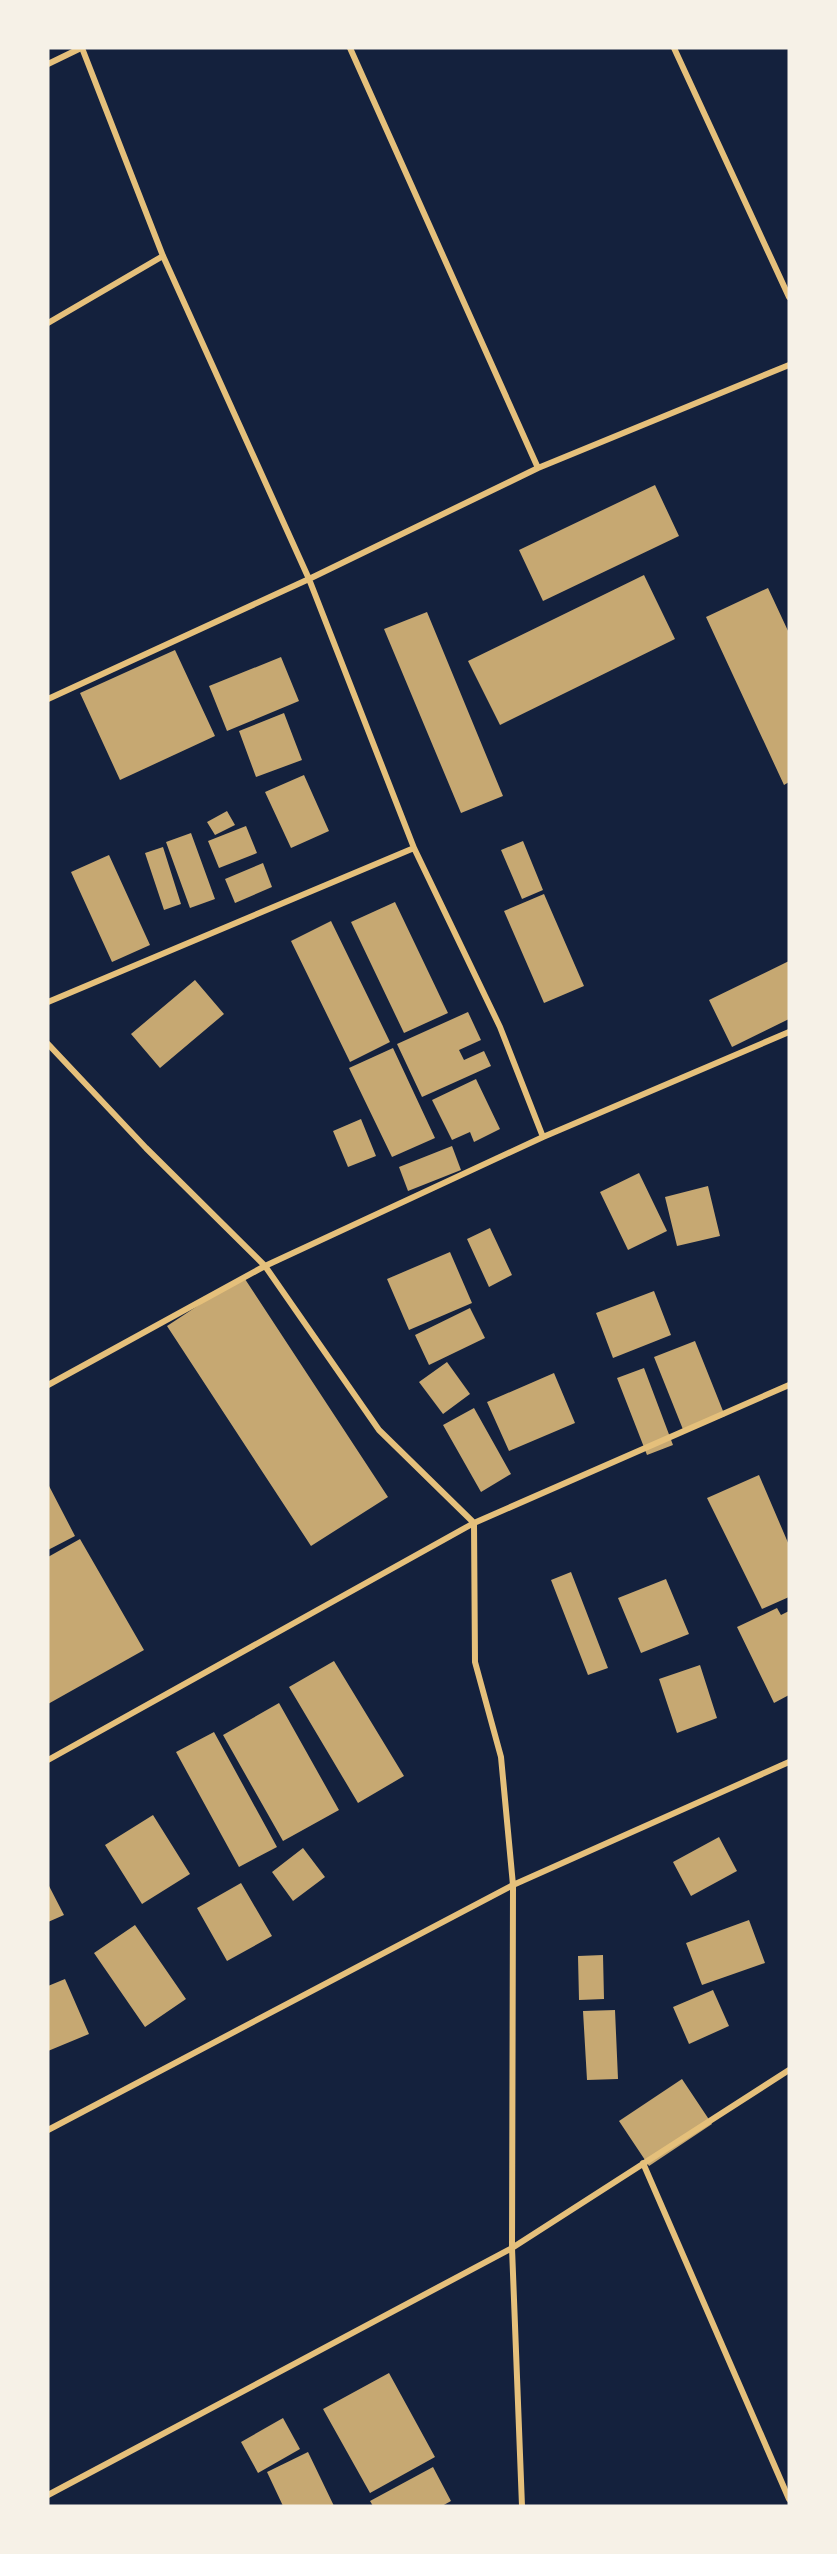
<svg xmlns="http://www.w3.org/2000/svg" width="837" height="2554" font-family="Jost,sans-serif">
  <rect width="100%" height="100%" fill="#14213d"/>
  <path fill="#c6a872" d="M655,485L679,536L543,601L519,550Z
    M644,575L675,639L500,725L468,661Z
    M768,588L789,633V782L784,785L706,617Z
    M427,612L503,796L461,813L384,629Z
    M175,650L215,736L120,780L80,693Z
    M281,657L299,701L227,731L209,686Z
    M284,713L302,760L256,777L239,731Z
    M304,775L329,831L291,848L265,792Z
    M227,811L235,825L215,835L207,822Z
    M246,826L257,853L219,868L208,841Z
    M191,833L215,899L190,908L166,842Z
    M523,841L543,890L522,899L501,850Z
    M163,847L181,904L164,910L145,853Z
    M109,855L150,945L112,962L71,872Z
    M263,863L272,887L235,903L225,879Z
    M544,894L584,986L544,1003L504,911Z
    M395,902L448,1013L404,1033L351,922Z
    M331,921L390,1042L350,1062L291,941Z
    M789,961V1019L732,1047L709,1000Z
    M195,980L224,1014L160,1068L131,1034Z
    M468,1012L481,1040L459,1050L464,1060L484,1051L491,1066L422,1097L397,1044Z
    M393,1048L435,1138L392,1157L349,1068Z
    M476,1079L500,1129L474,1142L470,1132L452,1140L432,1100Z
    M361,1119L376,1156L348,1167L333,1131Z
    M452,1146L461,1170L408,1191L399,1167Z
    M639,1173L667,1231L628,1250L600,1192Z
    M708,1186L720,1236L677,1246L665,1197Z
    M490,1228L512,1275L489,1287L467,1239Z
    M450,1252L472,1303L409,1330L387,1279Z
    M243,1276L388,1497L311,1546L167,1326Z
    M654,1291L671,1335L613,1358L596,1313Z
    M470,1308L485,1338L429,1365L415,1335Z
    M695,1341L725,1416L684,1432L654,1357Z
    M447,1362L470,1394L443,1414L419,1382Z
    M644,1368L673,1445L647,1455L617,1378Z
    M554,1373L575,1423L509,1451L487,1402Z
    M474,1408L511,1474L481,1492L443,1425Z
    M759,1475L789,1545V1597L762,1609L707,1498Z
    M48,1484L75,1536L48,1550Z
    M80,1539L144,1650L48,1704V1557Z
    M571,1572L608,1668L588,1675L551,1580Z
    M666,1579L689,1634L641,1653L618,1598Z
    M777,1608L781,1615L789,1611V1695L774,1703L737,1627Z
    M334,1661L404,1776L358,1803L289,1687Z
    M700,1665L717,1718L677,1733L659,1679Z
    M279,1703L339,1810L283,1841L223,1735Z
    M214,1732L277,1847L239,1867L176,1752Z
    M153,1815L190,1874L142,1904L105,1845Z
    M719,1837L737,1871L691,1896L673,1862Z
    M303,1848L325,1877L293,1901L272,1872Z
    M241,1883L272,1936L227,1961L197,1908Z
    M48,1884L64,1915L48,1922Z
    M749,1920L765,1963L702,1985L686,1943Z
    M135,1925L186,1999L145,2027L94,1953Z
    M603,1955L604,1999L579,2000L578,1956Z
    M65,1979L89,2034L48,2051V1986Z
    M713,1990L729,2026L689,2044L673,2007Z
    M615,2010L618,2079L587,2080L583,2011Z
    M682,2079L712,2124L649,2166L619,2121Z
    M389,2373L435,2457L370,2493L323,2409Z
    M283,2418L300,2449L258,2473L241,2442Z
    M308,2452L334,2506H283L267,2472Z
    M433,2467L451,2501L442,2506H373L370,2501Z"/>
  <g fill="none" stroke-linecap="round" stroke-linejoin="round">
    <path stroke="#e5c07b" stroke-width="6" d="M82,48L163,256L309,579L414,848L500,1027L543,1137
      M350,48L538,468
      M674,48L789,297
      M48,64L81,48
      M48,323L163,256
      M48,699L309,579L538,468L789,365
      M48,1002L414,848
      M48,1044L146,1148L265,1266L379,1430L474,1523L475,1662L501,1757L513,1885L512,2248L522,2506
      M48,1385L265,1266L543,1137L789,1032
      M48,1760L474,1523L789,1385
      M48,2130L513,1885L789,1762
      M643,2163L789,2499
      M48,2495L512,2248L789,2070"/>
  </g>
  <rect width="837" height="2554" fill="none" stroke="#f6f1e7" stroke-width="99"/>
</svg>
